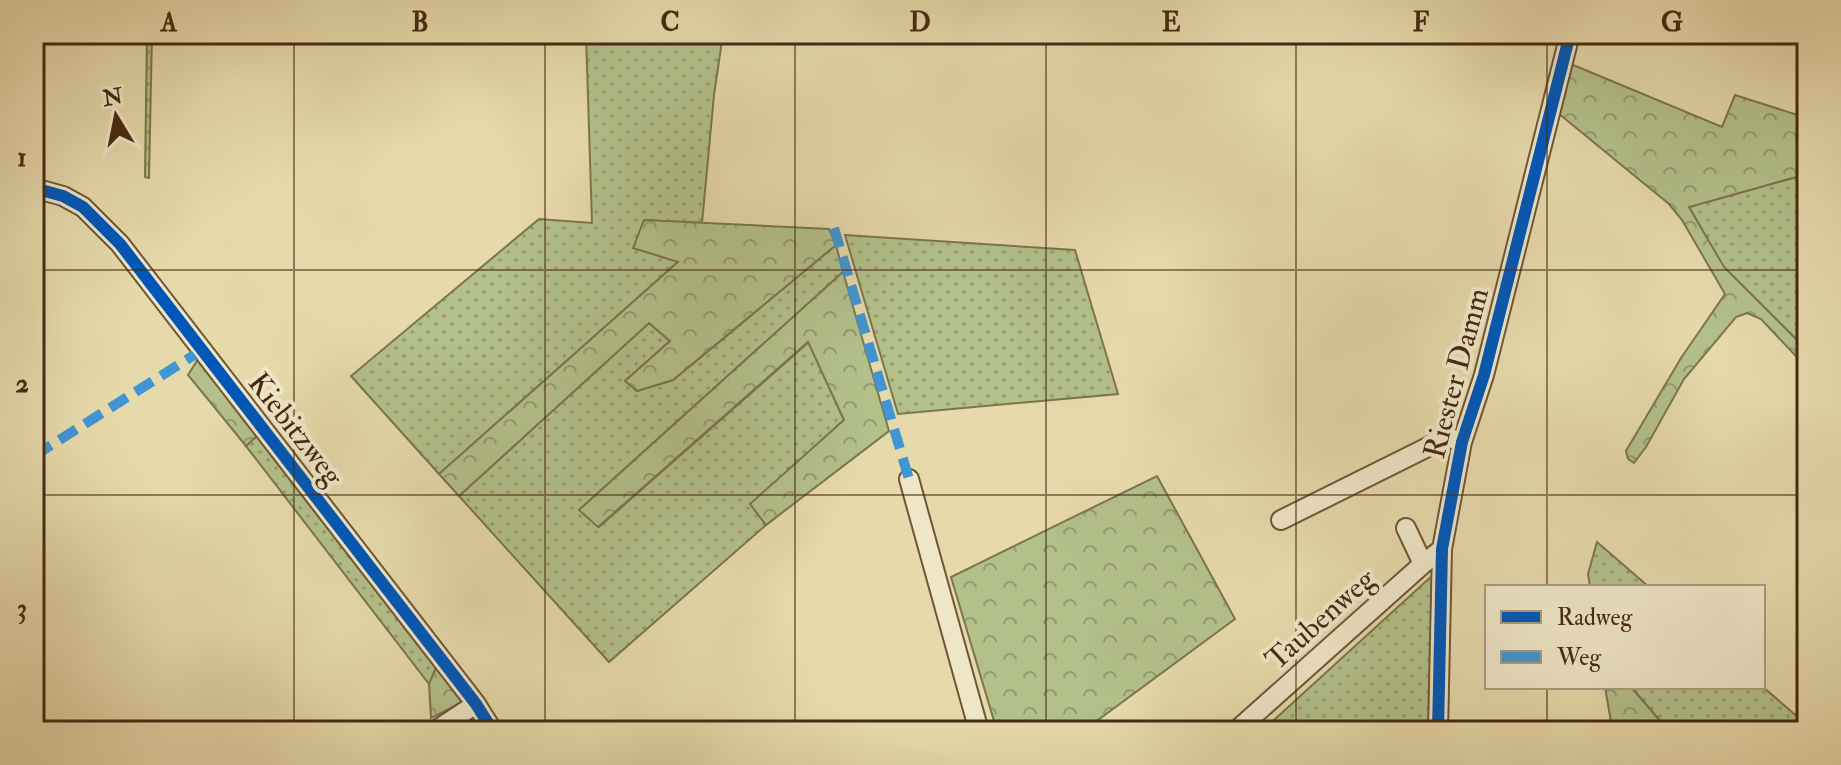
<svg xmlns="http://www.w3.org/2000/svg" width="1841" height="765" font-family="'IM FELL Double Pica',serif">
  <defs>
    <pattern id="grass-dots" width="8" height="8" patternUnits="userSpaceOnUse" patternTransform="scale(2)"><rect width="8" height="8" fill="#b3c08a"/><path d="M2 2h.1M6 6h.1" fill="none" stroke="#939c6f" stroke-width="1.8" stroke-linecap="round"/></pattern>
    <pattern id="forest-crowns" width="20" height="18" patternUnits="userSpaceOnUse" patternTransform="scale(2)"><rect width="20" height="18" fill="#b3c08a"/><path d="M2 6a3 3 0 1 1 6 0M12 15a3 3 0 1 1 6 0" fill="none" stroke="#939c6f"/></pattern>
  </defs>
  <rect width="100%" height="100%" fill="#e6d9aa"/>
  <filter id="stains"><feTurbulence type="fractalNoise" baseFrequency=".0025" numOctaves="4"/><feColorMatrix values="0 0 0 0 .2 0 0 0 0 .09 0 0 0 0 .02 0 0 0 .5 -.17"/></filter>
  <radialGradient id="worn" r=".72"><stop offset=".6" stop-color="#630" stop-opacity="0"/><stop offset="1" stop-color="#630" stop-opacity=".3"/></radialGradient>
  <path fill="url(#grass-dots)" stroke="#7c754d" stroke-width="2" d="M147,34H152L149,178L145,177Z
    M586,34H723L714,95L702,223L644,220L634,248L679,261L439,474L351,376L539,219L592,223Z
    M1807,174V350L1723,267L1689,207Z
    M845,235L1075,250L1118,394L898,414Z
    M836,245L843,272L580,509L599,527L809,342L844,420L751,504L766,525L609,662L459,496L649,323L670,341L626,380L637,391L673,380Z
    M260,433L439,661L429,684L246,446Z
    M1597,542L1649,587H1590L1588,574Z
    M1435,573L1431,731H1262Z
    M1631,687H1763L1807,725V731H1673L1661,722Z"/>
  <path fill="url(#forest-crowns)" stroke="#7c754d" stroke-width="2" d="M1566,62L1722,127L1735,95L1807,118V174L1689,207L1724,267L1807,350V368L1761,319L1747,313L1736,317L1684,379L1646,447L1634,463L1628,459L1626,451L1681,358L1725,294L1682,220L1669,204L1553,109Z
    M644,220L829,229L836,245L673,380L637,391L625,381L670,341L649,323L459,496L439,474L678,262L633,248Z
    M843,272L889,431L766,525L750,504L844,420L808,342L598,527L579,510Z
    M200,356L260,433L246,446L188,375Z
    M1157,476L1235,619L1083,731H997L951,577Z
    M439,661L469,699L431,718L429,684Z
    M1605,687H1631L1661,722L1612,728Z"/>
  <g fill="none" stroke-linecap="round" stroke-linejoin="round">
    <g stroke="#6e5636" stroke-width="22">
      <path id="minor" d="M34,188L63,196L83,207L120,244L476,704L493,731
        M909,479L979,731
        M1281,520L1444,439L1450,438L1462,442
        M1406,528L1423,564
        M435,731L476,704
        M1236,731L1423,564L1442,549
        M1438,731L1442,549L1462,442L1484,375L1570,34"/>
    </g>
    <use href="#minor" stroke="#efe6c8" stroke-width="18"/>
    <path stroke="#4096d3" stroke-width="10" stroke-dasharray="20 10" stroke-linecap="butt" d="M834,228L909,479
      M34,456L202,350"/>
    <g stroke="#efe6c8" stroke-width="17">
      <path id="cycleway" d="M34,188L63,196L83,207L120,244L476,704L493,731
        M1438,731L1442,549L1462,442L1484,375L1570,34"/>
    </g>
    <use href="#cycleway" stroke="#0057b8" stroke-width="12"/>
  </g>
  <path fill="none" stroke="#462a10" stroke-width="2" stroke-opacity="0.55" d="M294,34V731M545,34V731M795,34V731M1046,34V731M1296,34V731M1547,34V587M34,270H1807M34,495H1807M1547,687V731"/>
  <g text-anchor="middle" stroke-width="8" stroke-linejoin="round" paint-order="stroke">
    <g font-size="30" fill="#462a10" stroke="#efe6c8">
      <text transform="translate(1456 373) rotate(-75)" y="10">Riester Damm</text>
      <text transform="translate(296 429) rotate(52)" y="10">Kiebitzweg</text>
      <text transform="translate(1320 619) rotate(-42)" y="10">Taubenweg</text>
    </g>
  </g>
  <rect width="1841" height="765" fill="none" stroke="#e6d9aa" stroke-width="88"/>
  <rect x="1485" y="585" width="280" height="104" fill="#efe6c8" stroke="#ab9b7e" stroke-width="2"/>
  <rect x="1501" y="611" width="40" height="12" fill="#0057b8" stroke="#ab9b7e" stroke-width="2"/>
  <text x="1557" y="625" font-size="24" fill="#462a10">Radweg</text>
  <rect x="1501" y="651" width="40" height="12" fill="#4096d3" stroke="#ab9b7e" stroke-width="2"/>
  <text x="1557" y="665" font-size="24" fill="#462a10">Weg</text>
  <g transform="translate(116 116) rotate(350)" stroke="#efe6c8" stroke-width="6" paint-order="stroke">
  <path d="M0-6L14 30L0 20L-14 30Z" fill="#462a10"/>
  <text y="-12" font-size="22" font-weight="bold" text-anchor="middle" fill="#462a10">N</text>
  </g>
  <rect x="44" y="44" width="1753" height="677" fill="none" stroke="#462a10" stroke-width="3"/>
  <g font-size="26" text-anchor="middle" font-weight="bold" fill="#462a10">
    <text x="169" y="31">A</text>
    <text x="420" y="31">B</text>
    <text x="670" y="31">C</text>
    <text x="920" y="31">D</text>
    <text x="1171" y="31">E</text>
    <text x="1421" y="31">F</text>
    <text x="1672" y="31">G</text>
    <text x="22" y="166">1</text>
    <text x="22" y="392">2</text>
    <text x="22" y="617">3</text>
  </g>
  <rect width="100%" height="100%" filter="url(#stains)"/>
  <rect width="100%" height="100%" fill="url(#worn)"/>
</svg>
